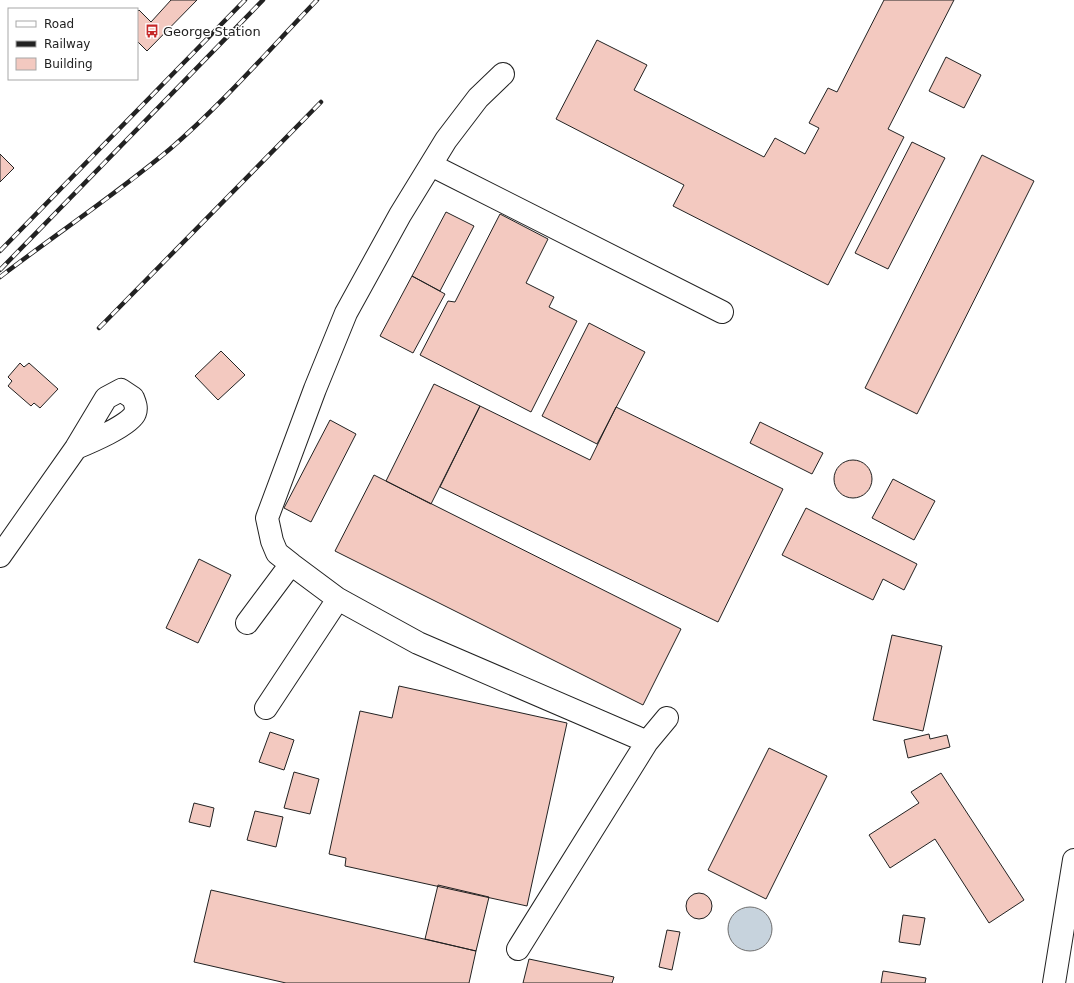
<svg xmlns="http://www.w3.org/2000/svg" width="1074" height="983" font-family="'DejaVu Sans',sans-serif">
  <rect width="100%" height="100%" fill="#fff"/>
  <path fill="#c7d3dd" stroke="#6f6f6f" d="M728 929a22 22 0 1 1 44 0a22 22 0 1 1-44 0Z"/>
  <path fill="#f3c9c0" stroke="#222" d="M171,0H197L147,51L137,41V12L139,10L151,22Z
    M884,0H954L888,129L904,137L828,285L673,206L684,185L556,119L597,40L647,65L634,90L764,157L775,138L805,154L819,128L809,123L828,88L837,92Z
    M946,57L981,75L964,108L929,91Z
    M912,142L945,158L888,269L855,253Z
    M0,154L14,168L0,182Z
    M982,155L1034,181L917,414L865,388Z
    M446,212L474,226L440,291L412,276Z
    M500,214L548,239L526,283L554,297L549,307L577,321L531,412L420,355L448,301L455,302Z
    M412,276L445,294L413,353L380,336Z
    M589,323L645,352L597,444L542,416Z
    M221,351L245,375L218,400L195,376Z
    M20,363L24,367L29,363L58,389L40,408L34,403L31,406L8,386L12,381L8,377Z
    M434,384L480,406L431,504L386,481Z
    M480,406L590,460L616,407L783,489L718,622L440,487Z
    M330,420L356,434L311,522L284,508Z
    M760,422L823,453L812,474L750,443Z
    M834 479a19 19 0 1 1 38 0a19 19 0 1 1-38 0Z
    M374,475L681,629L643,705L335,551Z
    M893,479L935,501L914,540L872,518Z
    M806,508L917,564L904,590L883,579L873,600L782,555Z
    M199,559L231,575L198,643L166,628Z
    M892,635L942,646L923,731L873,720Z
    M399,686L567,723L527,906L345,866L346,858L329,854L360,711L392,718Z
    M270,732L294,740L284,770L259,762Z
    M929,734L930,739L947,735L950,747L908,758L904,740Z
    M769,748L827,776L766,899L708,870Z
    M294,772L319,779L310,814L284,808Z
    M941,773L1024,900L989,923L935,839L890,868L869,835L919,803L911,792Z
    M194,803L214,808L210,827L189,822Z
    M255,811L283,817L276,847L247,840Z
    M438,885L489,897L476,951L425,939Z
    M211,890L476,951L469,983H286L194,962Z
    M686 906a13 13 0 1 1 26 0a13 13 0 1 1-26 0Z
    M903,915L925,918L920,945L899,942Z
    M667,930L680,932L672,970L659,967Z
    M529,959L614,977L612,983H523Z
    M883,971L926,978L925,983H881Z"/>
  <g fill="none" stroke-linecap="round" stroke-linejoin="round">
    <g stroke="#222" stroke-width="24">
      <path id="minor" d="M431,165L722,312
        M0,556L76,448L106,398L121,390L133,398C135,403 137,408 135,413C131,425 88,443 76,448
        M291,564L277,553L272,541L267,518L315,389L346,313L400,215L446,140L478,98L503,74
        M247,623L291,564L338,599L418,643L636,737L647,742L667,718
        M266,708L338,599
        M518,949L647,742
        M1054,983L1074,860"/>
    </g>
    <use href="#minor" stroke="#fff" stroke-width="22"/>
    <g stroke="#222" stroke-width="4.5">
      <path id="rail" d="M0,251L245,0
        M0,270L263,0
        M0,277C56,234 115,195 170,149C221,105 270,49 317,0
        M99,328L321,102"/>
    </g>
    <use href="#rail" stroke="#fff" stroke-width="3" stroke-dasharray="9" stroke-linecap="butt"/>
  </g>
  <defs>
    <g id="bus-bare" transform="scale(1.08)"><path d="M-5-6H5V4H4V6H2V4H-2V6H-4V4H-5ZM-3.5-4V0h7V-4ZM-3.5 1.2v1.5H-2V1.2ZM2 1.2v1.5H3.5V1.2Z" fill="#c62828" stroke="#fff" stroke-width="2.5" paint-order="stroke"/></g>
  </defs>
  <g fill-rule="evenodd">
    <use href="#bus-bare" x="152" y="31"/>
  </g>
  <g text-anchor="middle" stroke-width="3" stroke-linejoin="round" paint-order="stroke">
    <g font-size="13" fill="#222" stroke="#fff" text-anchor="start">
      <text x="163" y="36">George Station</text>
    </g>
  </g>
  <rect x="8" y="8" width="130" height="72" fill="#ffffff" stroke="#a7a7a7"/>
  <rect x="16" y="21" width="20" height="6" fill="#ffffff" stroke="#a7a7a7"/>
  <text x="44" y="28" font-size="12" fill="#222222">Road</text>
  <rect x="16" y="41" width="20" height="6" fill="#222222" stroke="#a7a7a7"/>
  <text x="44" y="48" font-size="12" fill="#222222">Railway</text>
  <rect x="16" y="58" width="20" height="12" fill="#f3c9c0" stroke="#a7a7a7"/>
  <text x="44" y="68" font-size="12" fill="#222222">Building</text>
</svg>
